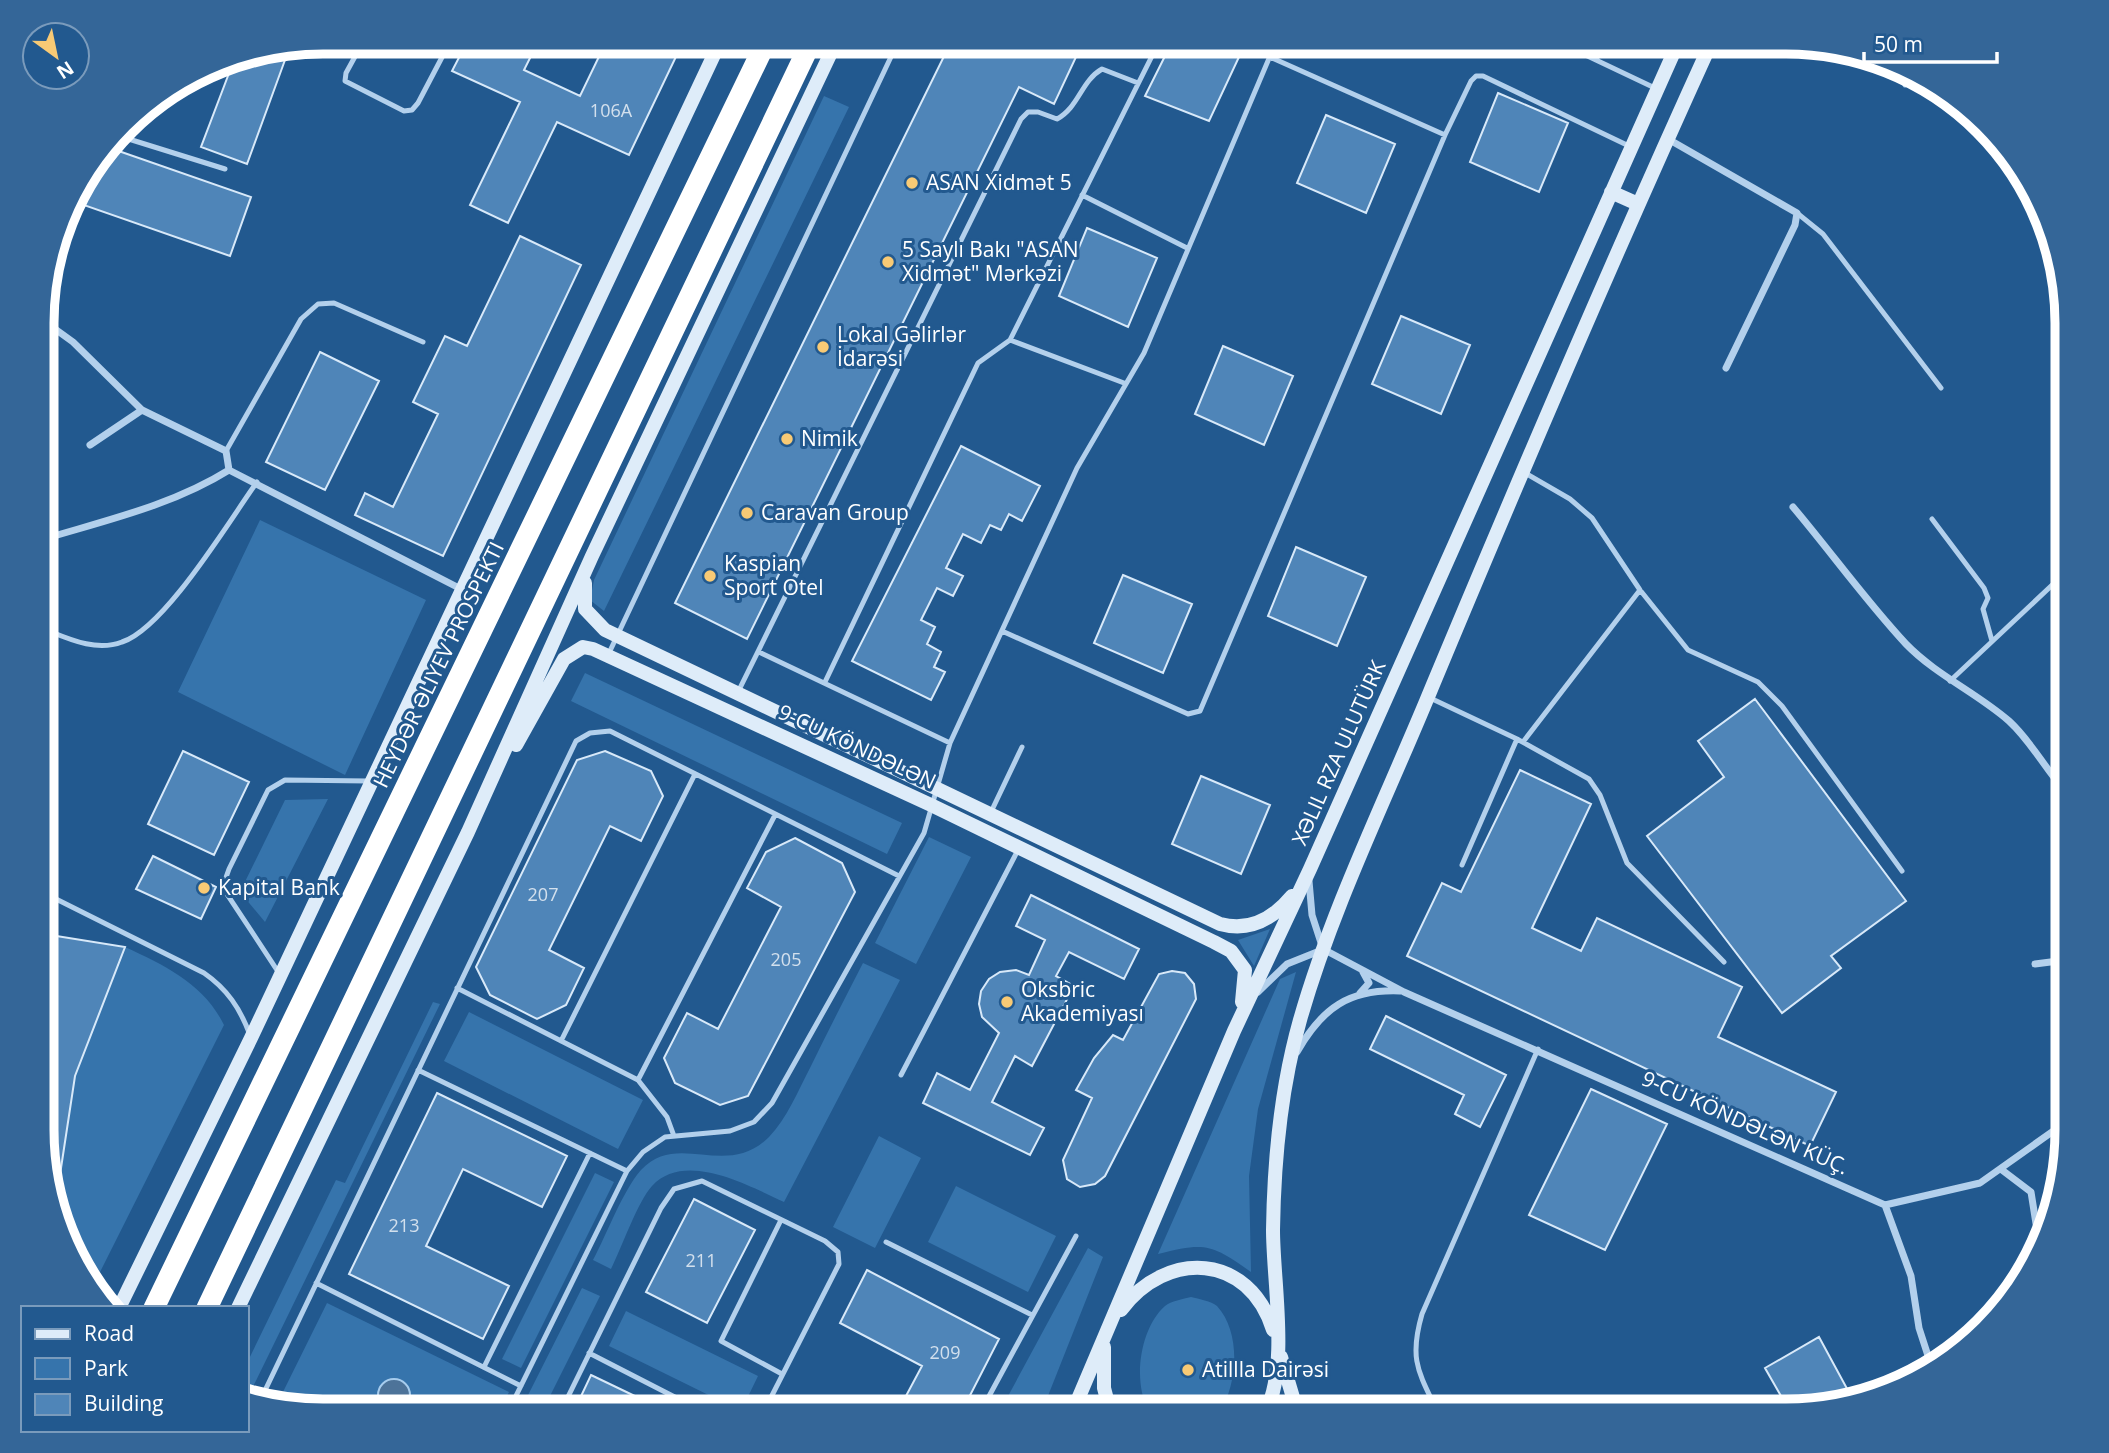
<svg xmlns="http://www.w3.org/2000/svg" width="2109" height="1453" font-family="'Open Sans',sans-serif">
  <rect width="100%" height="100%" fill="#22598f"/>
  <path fill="#3674ac" d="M824,96L849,107L604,611L590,600L594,580Z
    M260,520L426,600L345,775L178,692Z
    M585,673L902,823L887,854L571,701Z
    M328,799L265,922L240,892L285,800Z
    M929,837L971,857L916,964L875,943Z
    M1270,929L1254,966L1238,940Z
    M125,947C166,966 204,984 224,1025L93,1286L79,1270L56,1201L75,1076Z
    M863,963L900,980L784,1202C749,1186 685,1150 652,1186C638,1201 621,1249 611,1269L593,1260C607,1234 622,1192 641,1170C678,1130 726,1180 769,1137C787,1118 798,1091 810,1068C827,1033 845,998 863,963Z
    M1296,972L1258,1109L1249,1176L1251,1272C1211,1244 1206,1242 1158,1254L1280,979Z
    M433,1002L440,1004L247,1399V1363L336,1180L345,1183Z
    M469,1012L643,1100L618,1149L444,1061Z
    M879,1136L921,1158L875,1248L833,1227Z
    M595,1173L614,1182L521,1368L502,1359Z
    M956,1186L1056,1236L1028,1292L928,1242Z
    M1088,1248L1103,1257L1042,1411H1000Z
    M582,1288L600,1296L543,1410L520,1411Z
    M1191,1297C1199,1299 1211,1301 1217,1306C1241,1332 1238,1383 1220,1411H1149C1132,1382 1140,1328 1165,1306C1171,1301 1183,1299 1191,1297Z
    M327,1303L509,1392L500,1410H305L279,1400Z
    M626,1311L758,1376L741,1411L609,1346Z"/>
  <path fill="#4d7399" stroke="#a7cced" stroke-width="2" d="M378 1395a16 16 0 1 1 32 0a16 16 0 1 1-32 0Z"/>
  <path fill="#4f85b8" stroke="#d8e9f9" stroke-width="2" d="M467,42H538L524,70L580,96L606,42H683L629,155L557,122L508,223L470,205L520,102L452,71Z
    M951,42H1083L1054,104L1019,87L747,639L675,603Z
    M1172,42H1246L1209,121L1145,96Z
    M289,49L247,164L201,147L234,60Z
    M1498,93L1568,123L1539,192L1470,162Z
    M1326,115L1395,144L1366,213L1297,183Z
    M110,148L251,197L230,256L75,202L80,187Z
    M1087,228L1157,258L1128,327L1059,296Z
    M520,236L581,265L443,556L355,515L365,493L393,507L438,414L413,402L445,336L467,346Z
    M1401,316L1470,345L1441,414L1372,384Z
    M1223,346L1293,376L1264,445L1195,414Z
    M320,352L379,381L325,490L266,462Z
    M961,446L1040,486L1022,521L1009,514L1001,530L990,525L981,543L963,534L946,568L963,576L953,596L937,588L921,620L935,627L927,644L941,652L934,667L945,672L931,700L852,661Z
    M1296,547L1366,577L1337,646L1268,616Z
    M1123,575L1192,604L1163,673L1094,643Z
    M1755,699L1906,901L1831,956L1841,968L1782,1013L1647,836L1724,777L1698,741Z
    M183,751L249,782L214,855L148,824Z
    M605,751L651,771L663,796L641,841L610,826L549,950L584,968L566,1005L537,1019L490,995L476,967L577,760Z
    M1520,770L1591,804L1532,928L1581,951L1597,918L1742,987L1718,1037L1836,1092L1810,1146L1407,956L1442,883L1461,892Z
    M1201,776L1270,805L1241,874L1172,844Z
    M795,838L842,863L855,892L748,1096L720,1105L675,1083L664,1058L687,1013L718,1029L781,907L747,888L766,852Z
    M153,856L216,887L201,919L136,889Z
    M1031,895L1139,949L1124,979L1069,952L1056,976L1074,986L1032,1066L1015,1056L992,1102L1044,1128L1030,1155L923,1103L937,1073L970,1090L999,1033L982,1017L979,1004L981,991L989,979L1000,972L1016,970L1029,975L1045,940L1016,926Z
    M44,934L125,947L75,1076L56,1201L44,1166Z
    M1172,971L1185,973L1194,984L1196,999L1105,1176L1095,1184L1080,1187L1067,1179L1063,1160L1092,1098L1076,1090L1094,1058L1113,1035L1123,1040L1159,974Z
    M1386,1016L1506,1075L1480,1127L1455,1114L1464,1095L1370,1049Z
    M1591,1089L1667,1124L1605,1250L1529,1215Z
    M437,1093L567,1156L542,1207L463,1169L426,1246L509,1286L483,1339L349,1274Z
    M694,1199L755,1230L707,1323L646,1292Z
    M867,1270L999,1339L962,1411H898L922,1366L840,1323Z
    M1819,1337L1851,1396L1789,1410L1765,1368Z
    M591,1375L666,1411H574Z"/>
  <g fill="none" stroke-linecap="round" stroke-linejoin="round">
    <path stroke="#b3d0ec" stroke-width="5" d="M363,42L346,73L345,81L404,111L412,110L418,103L450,42
      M1558,42L1657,89
      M1270,57L1445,135L1471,81L1476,76H1483L1629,146
      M1596,60L1604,43
      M1897,68L1905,85
      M119,136L225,169
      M1082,195L1187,248
      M1797,213L1823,234L1941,388
      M1010,340L1124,383
      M226,451L301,319L318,304L334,303L423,342
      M1525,473L1570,499L1592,518L1640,590L1688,650L1758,682L1782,706L1902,871
      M1932,519L1984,588L1988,598L1983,609L1992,641
      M44,629C69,639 96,652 122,642C165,628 229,521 257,482
      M1002,631L1188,714L1200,711L1445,135
      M759,652L950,743
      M609,653L898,42
      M1950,681L2066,572
      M825,682L978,363L1010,340L1159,42
      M738,692L1021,119L1028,112H1038L1057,119C1079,107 1081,81 1102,69L1138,83
      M1428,697L1517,739L1589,779L1600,795L1627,863L1724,962
      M1523,742L1640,590
      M991,812L1022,747
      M1462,865L1517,739
      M44,893L204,973C227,989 240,1008 250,1035
      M279,973L225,891L224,883L229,869L268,790L285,780L368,781
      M457,988L638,1080L775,815
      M561,1041L695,774
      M418,1070L627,1171
      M901,1075L1018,850
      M638,1080L667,1117L674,1136
      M781,1220L721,1341L782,1374
      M886,1242L1032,1315
      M316,1283L521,1386
      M589,1353L702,1411
      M484,1367L590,1153
      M260,1401L576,741L590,733L610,731L899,876
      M509,1410L627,1171L643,1152L665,1137L730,1131L754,1122L772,1103L924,833L950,743L1077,468L1144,353L1276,42
      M561,1411L661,1208L674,1189L702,1181L825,1241L838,1252L839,1264L764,1411
      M981,1411L1076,1236
      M1437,1411C1418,1371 1409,1359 1422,1314L1538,1049"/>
    <path stroke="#b3d0ec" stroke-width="7" d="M1668,139L1797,213L1795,225L1726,368
      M44,321L73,342L142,410L226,451L229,470
      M90,445L142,410
      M1793,507C1831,552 1866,601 1906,644C1936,675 1977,693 2009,721C2032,742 2045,769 2066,792
      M44,539C107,520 173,505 229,470L461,589
      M1309,881L1312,915L1323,949L1404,992L1885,1205L1980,1183L2066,1122
      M2035,964L2066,960
      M1258,992L1287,964L1322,950
      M1360,993L1369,983L1363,972
      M1297,1052C1322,1008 1349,989 1400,991
      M2002,1170L2031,1192L2037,1230L2042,1240
      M1885,1205L1911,1276L1919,1328L1931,1365"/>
    <path stroke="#deecf9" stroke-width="14" d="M1611,192L1638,204
      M585,583V609L605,630L1220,924C1249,932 1273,919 1292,896
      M516,745L564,659L583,647L593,649L931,805L1214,942L1231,951L1245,970L1242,1002
      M119,1308L251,1038L720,42
      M238,1308L468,832L592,556L836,42
      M1121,1310C1167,1249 1249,1253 1273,1330
      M1104,1347V1388L1110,1411
      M1281,1357L1297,1411
      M1073,1411L1234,1031L1310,869L1678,43
      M1266,1411C1289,1365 1273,1281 1273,1230C1274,1160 1281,1087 1300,1020C1333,905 1387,797 1432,687C1522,471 1614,256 1711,43"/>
    <path stroke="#fff" stroke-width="21" d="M154,1308L766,42
      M207,1308L811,42"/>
  </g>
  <g fill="#f8ca75" stroke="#22598f" stroke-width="2.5">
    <circle cx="912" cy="183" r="7"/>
    <circle cx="888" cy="262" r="7"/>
    <circle cx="823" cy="347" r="7"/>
    <circle cx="787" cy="439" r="7"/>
    <circle cx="747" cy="513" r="7"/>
    <circle cx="710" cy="576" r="7"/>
    <circle cx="204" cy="888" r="7"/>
    <circle cx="1007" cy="1002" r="7"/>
    <circle cx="1188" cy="1370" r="7"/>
  </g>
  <g text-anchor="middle" stroke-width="6" stroke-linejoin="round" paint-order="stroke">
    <g font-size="18" fill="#d3e0ed">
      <text x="611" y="117">106A</text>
      <text x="543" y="901">207</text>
      <text x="786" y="966">205</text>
      <text x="404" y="1232">213</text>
      <text x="701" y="1267">211</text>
      <text x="945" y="1359">209</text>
    </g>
    <g font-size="21" fill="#fff" stroke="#22598f" text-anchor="start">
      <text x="926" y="190">ASAN Xidmət 5</text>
      <text x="902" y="257">5 Saylı Bakı "ASAN<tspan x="902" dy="24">Xidmət" Mərkəzi</tspan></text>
      <text x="837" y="342">Lokal Gəlirlər<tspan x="837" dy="24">İdarəsi</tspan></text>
      <text x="801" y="446">Nimik</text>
      <text x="761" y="520">Caravan Group</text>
      <text x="724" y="571">Kaspian<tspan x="724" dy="24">Sport Otel</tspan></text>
      <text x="218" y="895">Kapital Bank</text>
      <text x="1021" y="997">Oksbric<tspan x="1021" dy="24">Akademiyası</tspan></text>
      <text x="1202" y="1377">Atillla Dairəsi</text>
    </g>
    <g font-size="21" fill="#fff" stroke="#22598f">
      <text transform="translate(439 665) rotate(-64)" y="7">HEYDƏR ƏLIYEV PROSPEKTI</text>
      <text transform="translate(857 747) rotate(25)" y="7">9-CU KÖNDƏLƏN</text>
      <text transform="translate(1339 753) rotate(-66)" y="7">XƏLIL RZA ULUTÜRK</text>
      <text transform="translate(1745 1123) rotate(24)" y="7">9-CU KÖNDƏLƏN KÜÇ.</text>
    </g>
  </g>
  <path d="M0 0H2109V1453H0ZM323 54H1786A269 269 0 0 1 2055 323V1130A269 269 0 0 1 1786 1399H323A269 269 0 0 1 54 1130V323A269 269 0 0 1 323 54Z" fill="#346698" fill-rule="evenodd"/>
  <path fill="none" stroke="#fff" stroke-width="9" d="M323 54H1786A269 269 0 0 1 2055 323V1130A269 269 0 0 1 1786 1399H323A269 269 0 0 1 54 1130V323A269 269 0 0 1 323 54Z"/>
  <rect x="21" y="1306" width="228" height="126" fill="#22598f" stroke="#7a9bbc" stroke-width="2"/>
  <rect x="35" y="1329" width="35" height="10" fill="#deecf9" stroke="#7a9bbc" stroke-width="2"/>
  <text x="84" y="1341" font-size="21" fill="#ffffff">Road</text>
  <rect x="35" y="1358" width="35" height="21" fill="#3674ac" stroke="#7a9bbc" stroke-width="2"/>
  <text x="84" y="1376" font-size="21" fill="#ffffff">Park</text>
  <rect x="35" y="1394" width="35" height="21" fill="#4f85b8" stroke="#7a9bbc" stroke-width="2"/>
  <text x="84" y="1411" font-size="21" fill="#ffffff">Building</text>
  <g transform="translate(56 56) rotate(147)"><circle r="33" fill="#22598f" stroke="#7a9bbc" stroke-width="2"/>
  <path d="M0-5L12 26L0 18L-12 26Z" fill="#f8ca75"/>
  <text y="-10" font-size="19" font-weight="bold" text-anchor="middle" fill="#ffffff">N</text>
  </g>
  <path d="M1864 52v10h133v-10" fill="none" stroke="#ffffff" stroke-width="3.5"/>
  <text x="1874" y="52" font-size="21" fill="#ffffff" stroke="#22598f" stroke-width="5" paint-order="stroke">50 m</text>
</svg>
